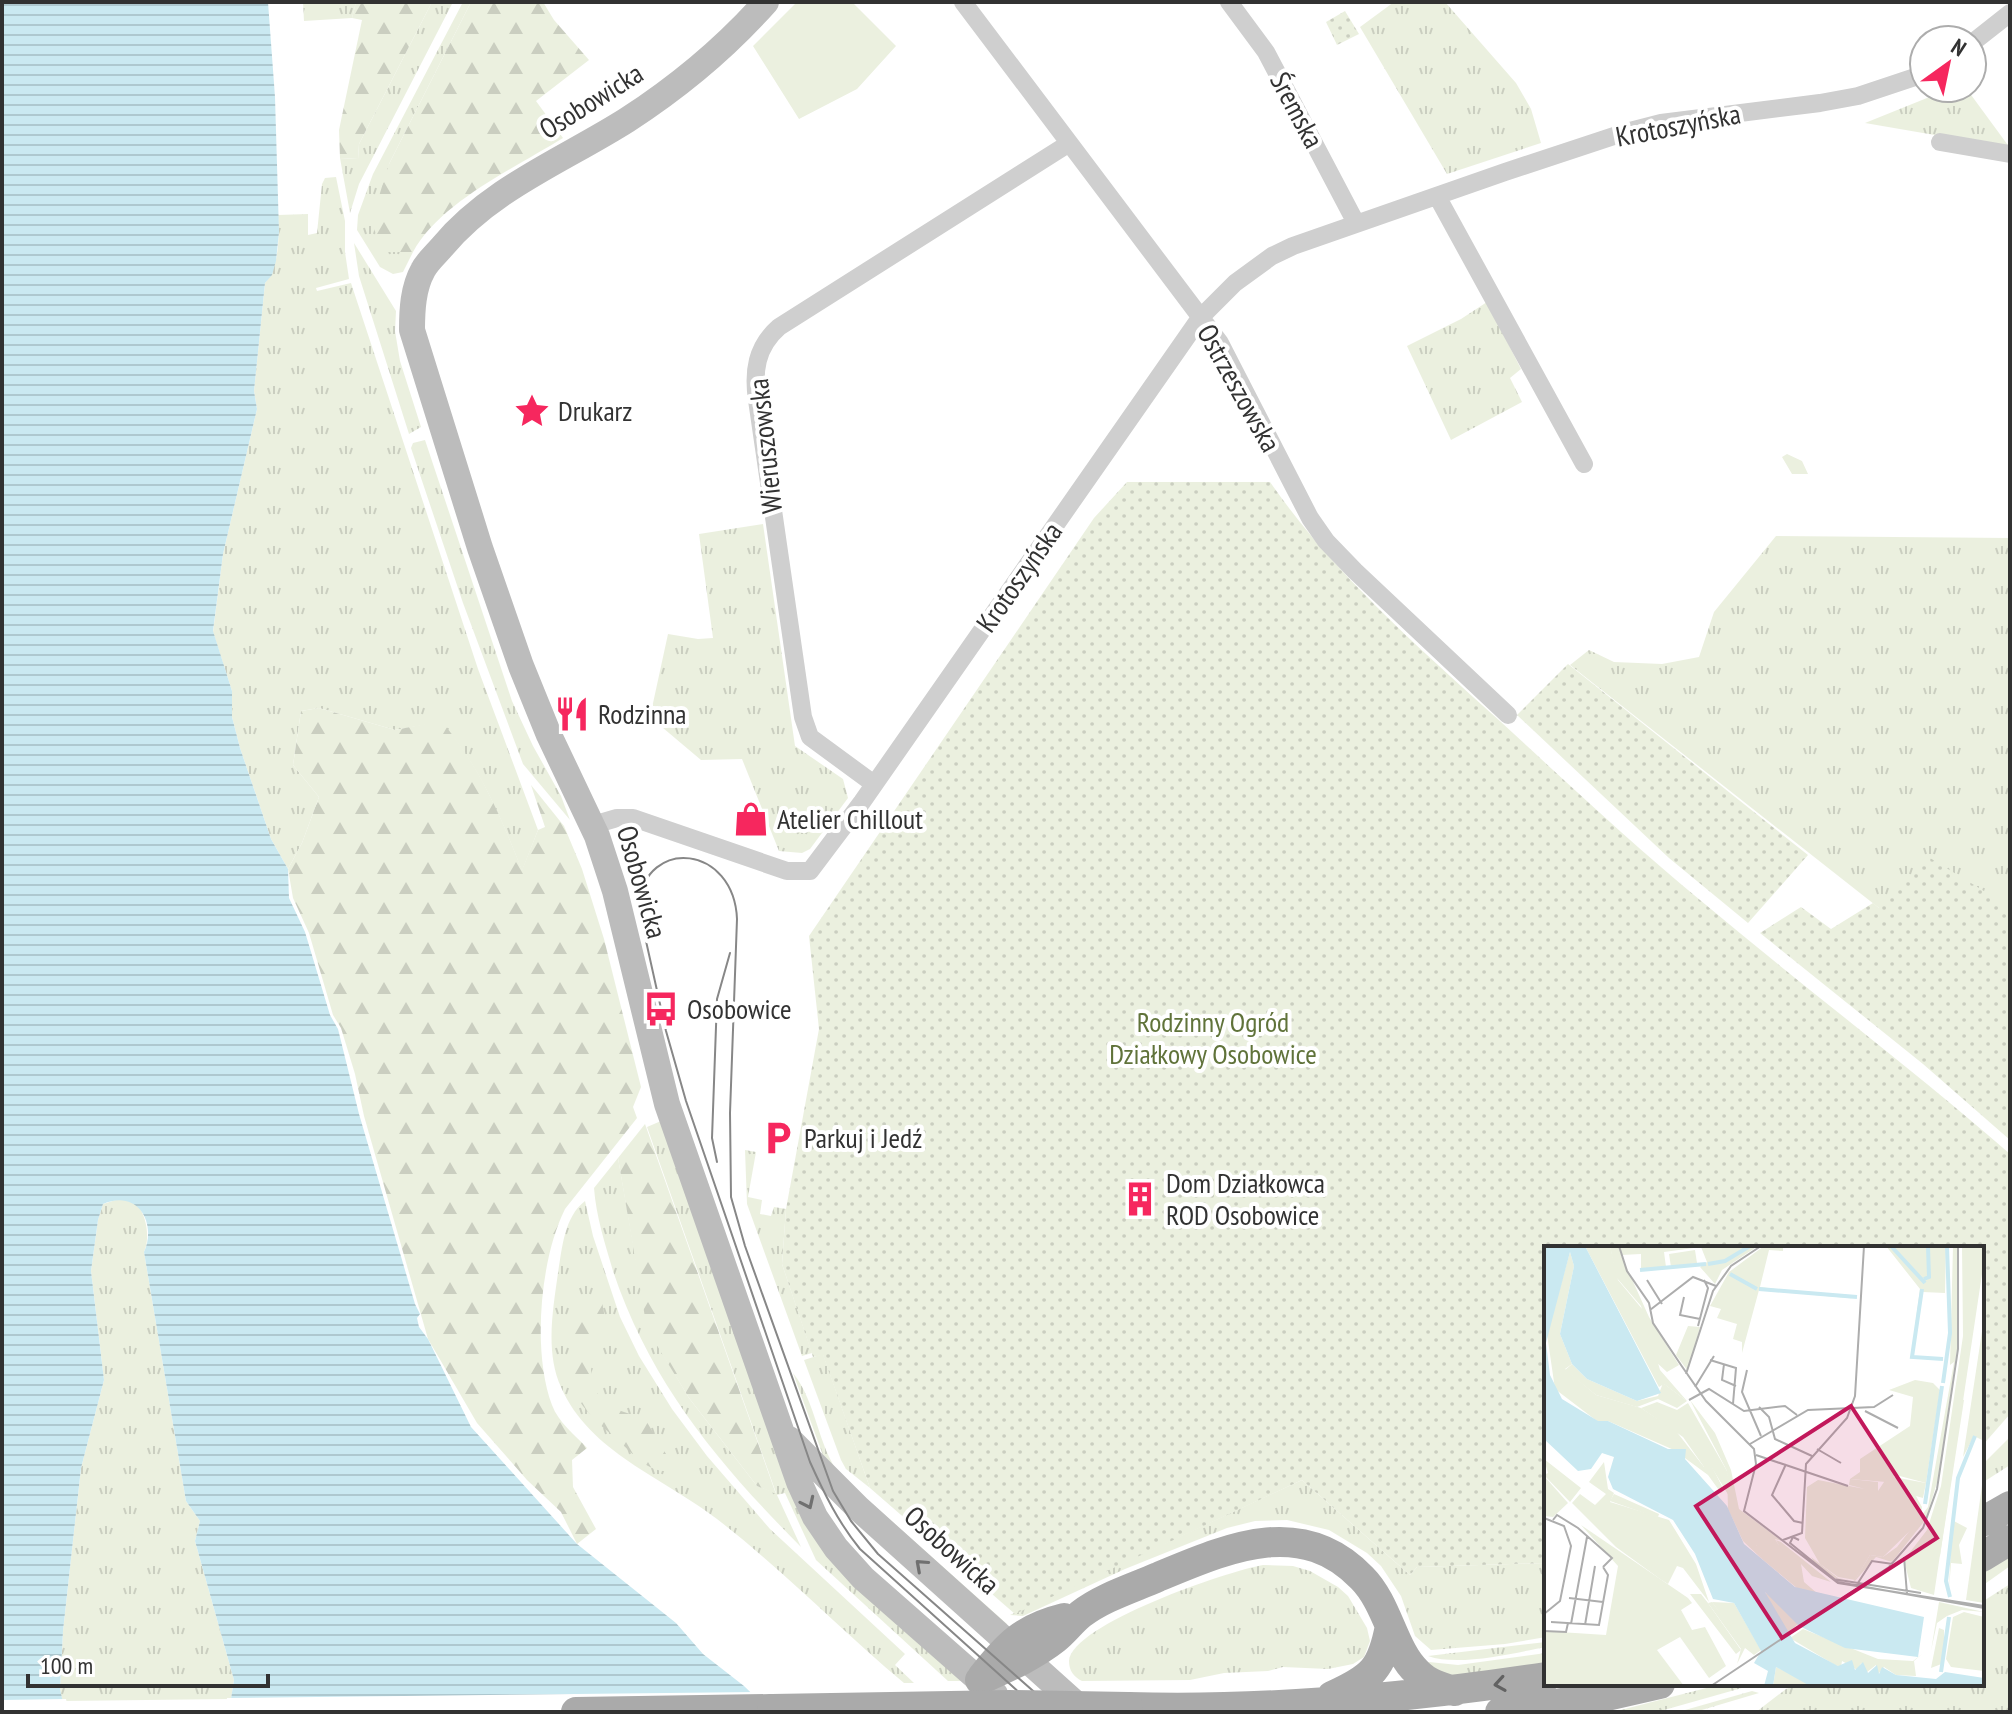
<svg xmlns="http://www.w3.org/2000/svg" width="2012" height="1714" font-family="'PT Sans Narrow',sans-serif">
  <defs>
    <pattern id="grass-tufts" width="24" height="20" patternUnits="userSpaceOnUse" patternTransform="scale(2)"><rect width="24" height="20" fill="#ebf0df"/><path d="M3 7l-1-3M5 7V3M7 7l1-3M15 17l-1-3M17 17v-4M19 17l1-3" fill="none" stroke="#cacec0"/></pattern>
    <pattern id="forest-firs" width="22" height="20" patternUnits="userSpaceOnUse" patternTransform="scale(2)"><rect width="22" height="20" fill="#ebf0df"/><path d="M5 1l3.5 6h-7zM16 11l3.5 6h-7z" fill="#cacec0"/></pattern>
    <pattern id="garden-dots" width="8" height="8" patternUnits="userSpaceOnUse" patternTransform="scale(2)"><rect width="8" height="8" fill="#ebf0df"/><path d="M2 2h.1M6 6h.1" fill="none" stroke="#cacec0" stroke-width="1.8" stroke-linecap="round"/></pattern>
    <pattern id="water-rules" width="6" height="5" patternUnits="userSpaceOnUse" patternTransform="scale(2)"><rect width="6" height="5" fill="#cae9f1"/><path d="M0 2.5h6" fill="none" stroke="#aec8cf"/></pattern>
  </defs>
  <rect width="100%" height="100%" fill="#fff"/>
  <path fill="url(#grass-tufts)" d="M303,2H356L352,18L304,21Z
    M432,2H453L359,184L350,213L340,158L358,159L359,144Z
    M463,2H471L389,164L384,252H413L403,272L393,274L380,267L357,230L358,215L373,174Z
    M1394,2H1445L1516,83L1531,109L1541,143L1447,174L1360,27Z
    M1943,88H1966L2010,148L1865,123L1927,98Z
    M336,177L345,221V252L349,279L316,288L317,291L351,283L478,669L538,830L522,871C501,817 479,765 441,722L395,730L319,708L301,711L293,765L319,797L302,843L288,869L271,839L240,748L232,717V691L213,632L223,554L257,409L254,391L265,283C280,264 279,238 278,215L308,214V235L317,233L322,184L325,178Z
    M354,243L396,311L395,331L400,361L421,427L409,434L359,276Z
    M1487,302L1521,369L1510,378L1522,402L1451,440L1407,346L1461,319Z
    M425,440L512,701L533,746L561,796L570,820L523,764L463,603L411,448L413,443Z
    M763,524L795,746L843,779L848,798L810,849L802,853L779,851L742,759L701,760L650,717L668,634L698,639L713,638L699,534Z
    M1776,536L2010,538V907L1879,908L1570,665L1589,650L1614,662L1662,664L1699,657L1714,612Z
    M661,1121L794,1491L967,1681H948L816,1560L785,1493L777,1495L801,1547C719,1464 651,1384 613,1271C605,1244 596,1216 594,1188L618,1158L648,1329L689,1398L757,1486L776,1493L647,1127Z
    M745,1150L756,1152L748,1197L762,1200L760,1214L771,1216L774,1207L786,1209L782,1264L812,1353L802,1356L747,1204Z
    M119,1199C126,1200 133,1200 138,1206C147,1217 150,1239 144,1252L186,1501L200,1521L195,1541L234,1680L231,1699L62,1701L60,1689L63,1631L81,1468L104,1380L91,1271L98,1220L103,1204Z
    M585,1201L593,1236L620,1317L639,1356L672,1409L707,1456L770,1529L905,1654L895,1665L914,1683H904C841,1630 783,1570 717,1519C664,1478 589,1452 561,1387C545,1352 553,1309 558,1273C562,1249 564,1217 585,1201Z
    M823,1354L870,1488L846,1469L841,1460L804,1360Z
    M793,1373C817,1403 817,1445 840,1475L1007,1624L1005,1626L828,1469Z
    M2010,1437V1465L1982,1483V1465Z
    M1302,1480L1410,1575L1417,1567L1546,1563V1637L1505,1644L1431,1650L1415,1636L1401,1596L1381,1566L1367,1553L1329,1530L1287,1520L1255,1521L1227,1528L1125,1569L1023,1616L1010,1615Z
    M2010,1555V1566L1982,1586V1574Z
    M1263,1565L1293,1566L1310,1571L1338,1587L1348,1596L1367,1628L1370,1641L1364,1657L1353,1664L1328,1669L1283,1667L1268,1671L1224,1673L1190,1680L1082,1681C1074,1677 1069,1671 1069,1661C1072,1624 1228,1571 1263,1565Z
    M2010,1584V1712H1756L1786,1689L1799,1684H1982V1602Z
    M1546,1642V1647C1513,1653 1459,1667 1428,1656Z
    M1546,1653V1663L1454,1676L1422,1667L1429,1662L1458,1665Z
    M1722,1684H1756L1657,1712H1613Z
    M1752,1691L1759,1693L1695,1712H1678Z"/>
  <path fill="url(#forest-firs)" d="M356,2H432L359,144L358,159L340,158L339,130L362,20L352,18Z
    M471,2H543L554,20L589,60L536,101L563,138C515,168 440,202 413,252H384L371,222L389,164Z
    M319,708L395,730L441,721C479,764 501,817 522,870L538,830L545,827L531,785L564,826L582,869L604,939L641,1087L633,1107L637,1118L565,1209C540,1259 532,1352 552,1405C558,1422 575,1435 587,1448L572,1460L573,1487L596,1529L577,1544L561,1512L527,1480L477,1423L428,1339L364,1116L355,1074L341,1028L333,1015L309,933L293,898L288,869L302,843L319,797L293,765L301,711Z
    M645,1124L776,1494L757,1486L689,1398L647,1329L618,1158Z
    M600,1291L605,1318L595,1345L591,1370L594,1391L621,1411L645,1419L666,1454L670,1471C650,1473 637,1458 623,1445C610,1433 594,1421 583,1406C558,1374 572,1333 584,1299Z"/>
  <path fill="#ebf0df" d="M797,2H852L896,46L857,89L799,119L753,46Z
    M1787,454L1802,461L1808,474H1792L1782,457Z"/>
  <path fill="url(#garden-dots)" d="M1345,11L1359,34L1337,45L1326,22Z
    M1127,482H1270C1333,573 1419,648 1501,722C1566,782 1631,843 1700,900C1802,986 1909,1066 2010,1154V1414L1982,1446V1248H1546V1563L1417,1567L1410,1575L1302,1480L1015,1614L870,1488L823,1355L813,1357L782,1264L786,1209L819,1029L809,936L1094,518Z
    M1568,664L1808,855L1748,923L1669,858L1517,715Z
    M1930,858L2010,907V1140L1923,1064L1760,933L1801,907L1831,929L1873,903L1879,908Z"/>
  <path fill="url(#water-rules)" d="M2,2H268L275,97L279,232L276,261L272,275L265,283L254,391L257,409L223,554L213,631L232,691V717L240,748L271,839L288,869L289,898L305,932L330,1015L338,1029L359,1114L415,1304L420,1314L417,1318L419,1327L428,1339L471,1427L577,1544L676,1623L703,1654L744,1686L771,1712L230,1705L234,1680L195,1541L200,1521L186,1501L144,1252C157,1223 138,1189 103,1204L98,1220L91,1271L104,1380L81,1468L63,1631L60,1689L65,1712H2Z"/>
  <path fill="#fff" d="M757,1692L775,1712H229L226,1705L227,1698Z
    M66,1699L69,1712H2V1700Z"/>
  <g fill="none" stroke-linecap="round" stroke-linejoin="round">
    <path stroke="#cfcfcf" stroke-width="18" d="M963,2L1220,343L1310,518L1326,541L1355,571L1508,715
      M1229,2L1266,52L1356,223
      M1972,43L2010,13
      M1940,142L2010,154
      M1437,196L1584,464
      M874,784L810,737L803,717L757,400C753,372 756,347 779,327L1068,144
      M593,825L617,818H633L787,871H810L862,802L1200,318L1235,283L1272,256L1293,246L1505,172L1626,132L1661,123L1820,103L1858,96L1924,74"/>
    <path stroke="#bcbcbc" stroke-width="26" d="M766,2C726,47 678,87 627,120C564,160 491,188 442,247C436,254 427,262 423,270C413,288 412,310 412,330L480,548L521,666L549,735L597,836L615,891L667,1104L799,1482L815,1517L836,1548L863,1578L995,1694
      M789,1439L858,1508L1085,1712"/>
    <path stroke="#aaa" stroke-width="30" d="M1982,1522L2010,1506
      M1982,1557L2010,1540
      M982,1677C1007,1645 1023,1628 1064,1618
      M980,1680C1006,1668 1032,1657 1055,1639C1064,1632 1072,1621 1081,1614C1103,1597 1133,1588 1158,1577C1226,1549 1301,1514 1362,1578C1388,1604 1393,1650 1417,1672C1427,1683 1441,1687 1455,1691
      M1332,1696C1372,1678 1382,1669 1390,1626
      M1128,1707C1268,1711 1408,1698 1546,1677
      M576,1712L772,1709
      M1500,1712L1603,1697L1660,1684"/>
    <path stroke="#878787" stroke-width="2" d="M717,1162L712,1138L717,999L730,953
      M1041,1712L860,1549C838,1522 824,1493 810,1462L686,1101L666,1031L638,905C647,835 734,846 737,919L730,1113L731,1197L745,1246L833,1491L851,1521L878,1554L1057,1712"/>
    <path stroke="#aaa" stroke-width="30" d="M772,1709L1010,1705L1128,1707"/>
  </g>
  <defs><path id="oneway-chevron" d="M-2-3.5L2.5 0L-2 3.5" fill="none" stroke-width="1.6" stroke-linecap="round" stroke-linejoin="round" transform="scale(2)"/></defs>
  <g stroke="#707070">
    <use href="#oneway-chevron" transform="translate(808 1503) rotate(65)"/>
    <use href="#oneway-chevron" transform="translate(921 1565) rotate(-138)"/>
  </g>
  <use stroke="#626262" href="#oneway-chevron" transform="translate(1500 1684) rotate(171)"/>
  <defs>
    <g id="sight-bare" transform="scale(2.76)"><path d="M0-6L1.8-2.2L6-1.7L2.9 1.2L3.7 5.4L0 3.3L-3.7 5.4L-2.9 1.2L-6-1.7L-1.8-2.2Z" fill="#f6275e" stroke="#fff" stroke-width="2.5" paint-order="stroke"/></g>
    <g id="restaurant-bare" transform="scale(2.76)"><path d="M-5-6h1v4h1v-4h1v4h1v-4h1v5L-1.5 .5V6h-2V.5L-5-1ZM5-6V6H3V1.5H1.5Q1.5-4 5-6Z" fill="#f6275e" stroke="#fff" stroke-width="2.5" paint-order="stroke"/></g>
    <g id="shop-bare" transform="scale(2.76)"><path d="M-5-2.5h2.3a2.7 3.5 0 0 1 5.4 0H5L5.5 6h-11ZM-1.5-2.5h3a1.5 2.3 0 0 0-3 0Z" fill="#f6275e" stroke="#fff" stroke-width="2.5" paint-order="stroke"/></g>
    <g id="bus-bare" transform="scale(2.76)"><path d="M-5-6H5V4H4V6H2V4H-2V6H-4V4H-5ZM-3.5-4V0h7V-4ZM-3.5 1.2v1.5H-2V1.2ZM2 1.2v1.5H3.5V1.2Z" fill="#f6275e" stroke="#fff" stroke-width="2.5" paint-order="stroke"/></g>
    <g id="parking-bare" transform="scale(2.76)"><path d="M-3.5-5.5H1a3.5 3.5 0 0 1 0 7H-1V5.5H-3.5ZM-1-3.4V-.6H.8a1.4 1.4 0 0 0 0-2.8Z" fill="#f6275e" stroke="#fff" stroke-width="2.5" paint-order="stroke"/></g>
    <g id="building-bare" transform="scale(2.76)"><path d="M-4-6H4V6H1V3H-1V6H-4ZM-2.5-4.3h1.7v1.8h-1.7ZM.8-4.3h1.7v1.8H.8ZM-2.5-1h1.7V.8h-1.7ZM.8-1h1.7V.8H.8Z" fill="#f6275e" stroke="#fff" stroke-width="2.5" paint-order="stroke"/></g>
  </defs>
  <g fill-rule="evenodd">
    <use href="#sight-bare" x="532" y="411"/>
    <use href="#restaurant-bare" x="572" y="714"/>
    <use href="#shop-bare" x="751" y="819"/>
    <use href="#bus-bare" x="661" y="1009"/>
    <use href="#parking-bare" x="778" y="1138"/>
    <use href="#building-bare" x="1140" y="1199"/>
  </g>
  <g text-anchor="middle" stroke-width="8" stroke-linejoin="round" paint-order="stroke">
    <g font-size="28" fill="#323232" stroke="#fff">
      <text transform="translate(591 101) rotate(-32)" y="10">Osobowicka</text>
      <text transform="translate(1297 110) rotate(62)" y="10">Śremska</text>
      <text transform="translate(1678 125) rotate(-11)" y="10">Krotoszyńska</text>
      <text transform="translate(1239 388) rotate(61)" y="10">Ostrzeszowska</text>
      <text transform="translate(765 446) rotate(-96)" y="10">Wieruszowska</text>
      <text transform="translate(1019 577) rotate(-55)" y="10">Krotoszyńska</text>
      <text transform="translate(642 882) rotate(74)" y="10">Osobowicka</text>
      <text transform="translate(952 1550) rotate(42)" y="10">Osobowicka</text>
    </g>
    <g font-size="28" fill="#323232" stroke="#fff" text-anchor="start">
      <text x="558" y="421">Drukarz</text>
      <text x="598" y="724">Rodzinna</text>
      <text x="777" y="829">Atelier Chillout</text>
      <text x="687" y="1019">Osobowice</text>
      <text x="804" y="1148">Parkuj i Jedź</text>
      <text x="1166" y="1193">Dom Działkowca<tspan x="1166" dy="32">ROD Osobowice</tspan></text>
    </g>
    <g font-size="28" fill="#60733a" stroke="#fff">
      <text x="1213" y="1032">Rodzinny Ogród<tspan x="1213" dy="32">Działkowy Osobowice</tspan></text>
    </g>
  </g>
  <g transform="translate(1544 1246)">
    <rect width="440" height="440" fill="#fff"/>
    <path d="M41,0H66L74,34L99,64L116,124L143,155L120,138L115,141ZM220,0H239V5L225,4L216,41L315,53L215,44L198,107V96L189,93L193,78L173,72L177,63L166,60L185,26ZM342,0H402L401,47L379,46L369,110L399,114L367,111L376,43ZM409,0H413L415,90L394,233L382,273L348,316L332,311L311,335L289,332L270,316L267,311L294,332L310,335L326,309L339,311L353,301L384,261L410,116L406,119ZM418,0H439L438,28L390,349L367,342L360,314L383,284L397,240L419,90ZM26,6L30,20L16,88L28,118L21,123L52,149L97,162L132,185L160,221H168L180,244L177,247L164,229L130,204L64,175H53L11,143L3,88ZM371,134L389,137L396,144L382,237L352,229L342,236L306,233L316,226V213L366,180L369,151L345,144ZM146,154L171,187L187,224L195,263L238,295L231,293L236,301L212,299L218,313L199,295L184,263L183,225ZM0,213L37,242L26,256L0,229L4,227ZM60,216L64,243L70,247L66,256L125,274L152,318L165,356L139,322L133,320L124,338L116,333L72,301L28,257L36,248L51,259L62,248L45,236ZM224,347L254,378L242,388L220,348ZM168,356L190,357L217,404L210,409L201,402ZM395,356L440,366L418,364L403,370L393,377L387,405ZM420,366L440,371V425L407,421L402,413L409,371ZM259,383L334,413L369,415L378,408L370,415L372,430L352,429L340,421L334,428L332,419L323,426L317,417L315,425L298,415L297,421L291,419L246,392Z" fill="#ebf0df"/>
    <path d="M66,0H214L178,24L171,38L156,21L163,16L157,1L120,6L122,21L97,23V8L77,9L105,71L135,119L123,126L112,116L97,60L72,31ZM144,80L156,81L144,125L132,109ZM28,118L43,133L93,155L114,150L119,137L143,155L133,162L114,153L93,161L52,149L21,124ZM415,153L420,154L396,310L388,315ZM113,156L133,164L144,157L183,225L188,255L168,222L160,221L139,191L97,162ZM408,274L423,282L415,299L418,318L407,317L405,344ZM222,294L235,300L232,294L237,296L287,336L268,330L257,318L260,336L274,348L254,343L218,313L211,300ZM168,356L202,400L193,418L197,403L164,357ZM395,382L400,384V417L387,422ZM232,421L255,432L266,440H229Z" fill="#ebf0df"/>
    <path d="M440,225V357L422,354Z" fill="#ebf0df"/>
    <path d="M151,4L153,17L127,21L125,8ZM0,230L24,257L9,271L0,270ZM37,279L144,352L148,357L137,364L148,384L161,381L182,420L165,432L136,391L113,404L140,440H0V385L62,389L74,320Z" fill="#ebf0df"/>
    <path d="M440,72V195L430,190L419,211ZM344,230L382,237L379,252L372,250L378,261L377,274L339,311L326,309L311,334L294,331L276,318L261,292L263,241L274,234L321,243L305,239L306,233L334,236V245ZM70,248L115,268L114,271L104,269L102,281L97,278L103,268L66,255ZM130,283L139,298L120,332L106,323ZM146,348H157L164,357L197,404L192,408Z" fill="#ebf0df"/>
    <path d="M0,0H41L117,147L93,155L43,133L28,118L16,88L30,20L26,6L2,97L6,129L18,153L54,175H64L124,203H142L141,213L183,260L200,298L251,341L380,371L374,411L301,402L255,380L221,346L251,397L294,420L308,414L311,424L319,416L324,427L333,419L335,428L338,421L352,429L392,433L401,426L440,432V440H266L232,421L229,440H220L224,425L210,417L217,405L190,357L169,353L151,308L129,274L69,243L64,231L70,211L58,207L47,223L34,225L0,193Z" fill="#cae9f1"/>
    <path fill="none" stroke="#cae9f1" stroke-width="4" d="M347,0L381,37M164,18L181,15L206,0M96,24L162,18M186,28L213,43M380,33L385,31L384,0M215,43L313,51M378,43L368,111L399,113M399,137L406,87L403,0M381,258L398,140M406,351L402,335L414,232L431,190M397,426L405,371"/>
    <path fill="none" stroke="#adadad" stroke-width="2" d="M75,0L83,25L105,57L109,77L137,119L162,155L210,203L212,218L200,265L294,337L440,360M103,34L118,58M140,51L136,69L156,73M106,64L149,31L172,40M154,80L164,42L160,34M166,114L192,122L189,158M180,118L178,134L192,140M203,124L198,146L217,190M142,128L169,45L187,20L217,0M151,141L170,110M145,154L165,143L200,165L241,160L253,169M215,161L225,171L231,193L268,210M321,165L354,182M206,198L264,164L330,161L349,149M273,203L297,217M212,209L304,240M242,218L228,249L250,275L259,277M0,272L20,280L27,300L16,355L0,368M9,274L13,269L34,282L68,312L59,321M239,294L258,287L262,218L303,172L311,150L320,0M255,294L249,291L246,297L294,336L440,362M360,311L363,348M289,333L377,347M312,340L328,315L349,318M25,352L59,356M7,376L55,379L64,329L59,321M27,378L43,291M41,379L51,320M0,385L22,386L24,377M167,440L345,321L379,282L393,243L414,103V0"/>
    <path fill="#c2185b" fill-opacity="0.15" stroke="#c2185b" stroke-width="4" d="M307,160L393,292L238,392L152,260Z"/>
    <rect width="440" height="440" fill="none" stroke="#323232" stroke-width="4"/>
  </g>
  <rect width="2012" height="1714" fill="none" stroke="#323232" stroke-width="8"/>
  <g transform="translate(1948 64) rotate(33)"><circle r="38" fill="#ffffff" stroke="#adadad" stroke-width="2"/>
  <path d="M0-6L14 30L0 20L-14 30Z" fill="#f6275e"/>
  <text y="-12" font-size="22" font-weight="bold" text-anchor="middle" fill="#323232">N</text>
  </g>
  <path d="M28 1674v12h240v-12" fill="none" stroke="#323232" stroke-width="4"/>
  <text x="40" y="1674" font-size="24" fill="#323232" stroke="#ffffff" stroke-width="6" paint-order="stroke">100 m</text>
</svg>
